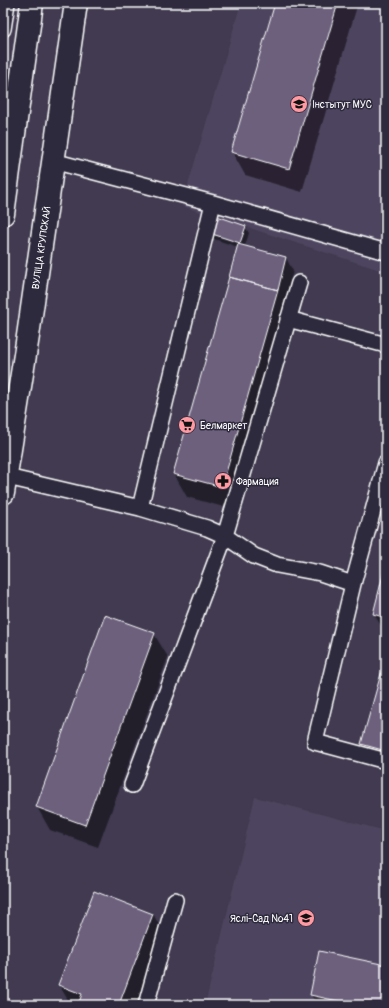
<svg xmlns="http://www.w3.org/2000/svg" width="389" height="1008" font-family="Pangolin,sans-serif">
  <rect width="100%" height="100%" fill="#413a50"/>
  <filter id="ink" filterUnits="userSpaceOnUse"><feTurbulence type="fractalNoise" baseFrequency=".025" numOctaves="2"/><feDisplacementMap in="SourceGraphic" scale="8" xChannelSelector="R" yChannelSelector="G"/><feConvolveMatrix kernelMatrix="1 2 1 2 8 2 1 2 1" color-interpolation-filters="sRGB"/></filter>
  <g filter="url(#ink)">
    <path fill="#4e455e" d="M241,3H386V272L182,206Z
      M255,797L386,831V1005H205Z"/>
    <path fill="#0007" d="M276,3H358L302,192L245,175L232,152Z
      M245,227L249,233L245,246L286,258L293,271L284,304L290,314L235,510L187,497L174,474L238,247L214,239L210,233Z
      M386,567V634L374,614Z
      M154,634L168,657L98,847L50,830L37,807Z
      M386,660V770L375,767L362,744Z
      M153,914L167,939L141,1005H71L59,985Z
      M386,966V1005H317L311,995Z"/>
    <path fill="#6c607d" stroke="#fff" d="M275,3H338L289,169L231,152Z
      M214,215L246,226L240,243L209,233Z
      M238,244L286,257L278,290L229,277Z
      M229,277L278,290L222,487L173,474Z
      M386,563V618L373,614Z
      M105,615L155,633L85,825L36,807Z
      M386,656V751L361,744Z
      M94,891L153,914L120,1002L128,1005H78L82,994L58,985Z
      M319,951L386,965V1005H357L310,995Z"/>
    <g fill="none" stroke-linecap="round" stroke-linejoin="round">
      <g stroke="#fff" stroke-width="18">
        <path id="service" d="M3,29L7,3
          M53,161L213,203L386,252
          M288,319L386,345
          M386,463L353,584L315,742L386,761
          M3,476L140,508L207,528L225,536L254,556L277,565L320,573L353,584
          M140,508L213,203
          M132,785L225,536L299,283
          M146,1005L175,900"/>
      </g>
      <g stroke="#fff" stroke-width="25">
        <g id="primary">
          <path d="M3,214L32,3"/>
          <path id="s1" d="M3,493L28,336L76,3"/>
        </g>
      </g>
      <use href="#service" stroke="#2f2a3d" stroke-width="15"/>
      <use href="#primary" stroke="#2f2a3d" stroke-width="22"/>
    </g>
  </g>
  <defs>
    <g id="university-disc" transform="scale(0.9)"><circle r="9.5" fill="#ff9aa2" stroke="#2f2a3d"/><path d="M0-5L7-2L0 1L-7-2ZM-4 1L0 2.5L4 1V4Q0 6-4 4Z" fill="#111"/></g>
    <g id="supermarket-disc" transform="scale(0.9)"><circle r="9.5" fill="#ff9aa2" stroke="#2f2a3d"/><path d="M-6-5.5h2.5l.6 2H6L4.5 2H-2.5L-4.4-4H-6ZM-1.5 3.2a1.3 1.3 0 1 0 .1 0ZM3 3.2a1.3 1.3 0 1 0 .1 0Z" fill="#111"/></g>
    <g id="pharmacy-disc" transform="scale(0.9)"><circle r="9.5" fill="#ff9aa2" stroke="#2f2a3d"/><path d="M-2-6h4v4h4v4h-4v4h-4v-4h-4v-4h4Z" fill="#111"/></g>
    <g id="school-disc" transform="scale(0.9)"><circle r="9.5" fill="#ff9aa2" stroke="#2f2a3d"/><path d="M0-5L7-2L0 1L-7-2ZM-4 1L0 2.5L4 1V4Q0 6-4 4Z" fill="#111"/></g>
  </defs>
  <g fill-rule="evenodd">
    <use href="#university-disc" x="299" y="104"/>
    <use href="#supermarket-disc" x="187" y="425"/>
    <use href="#pharmacy-disc" x="223" y="481"/>
    <use href="#school-disc" x="306" y="918"/>
  </g>
  <g text-anchor="middle" stroke-width="3" stroke-linejoin="round" paint-order="stroke">
    <g font-size="10" fill="#fff" stroke="#2f2a3d" text-anchor="start">
      <text x="312" y="108">Інстытут МУС</text>
      <text x="200" y="429">Белмаркет</text>
      <text x="236" y="485">Фармация</text>
      <text x="293" y="922" text-anchor="end">Яслі-Сад №41</text>
    </g>
    <g font-size="10" fill="#fff" stroke="#2f2a3d">
      <text dy="4" stroke="none"><textPath href="#s1" startOffset="248">ВУЛІЦА КРУПСКАЙ</textPath></text>
    </g>
  </g>
  <rect width="389" height="1008" fill="none" stroke="#2f2a3d" stroke-width="16"/>
  <rect x="8" y="8" width="373" height="992" fill="none" stroke="#fff" stroke-width="1.5" filter="url(#ink)"/>
</svg>
